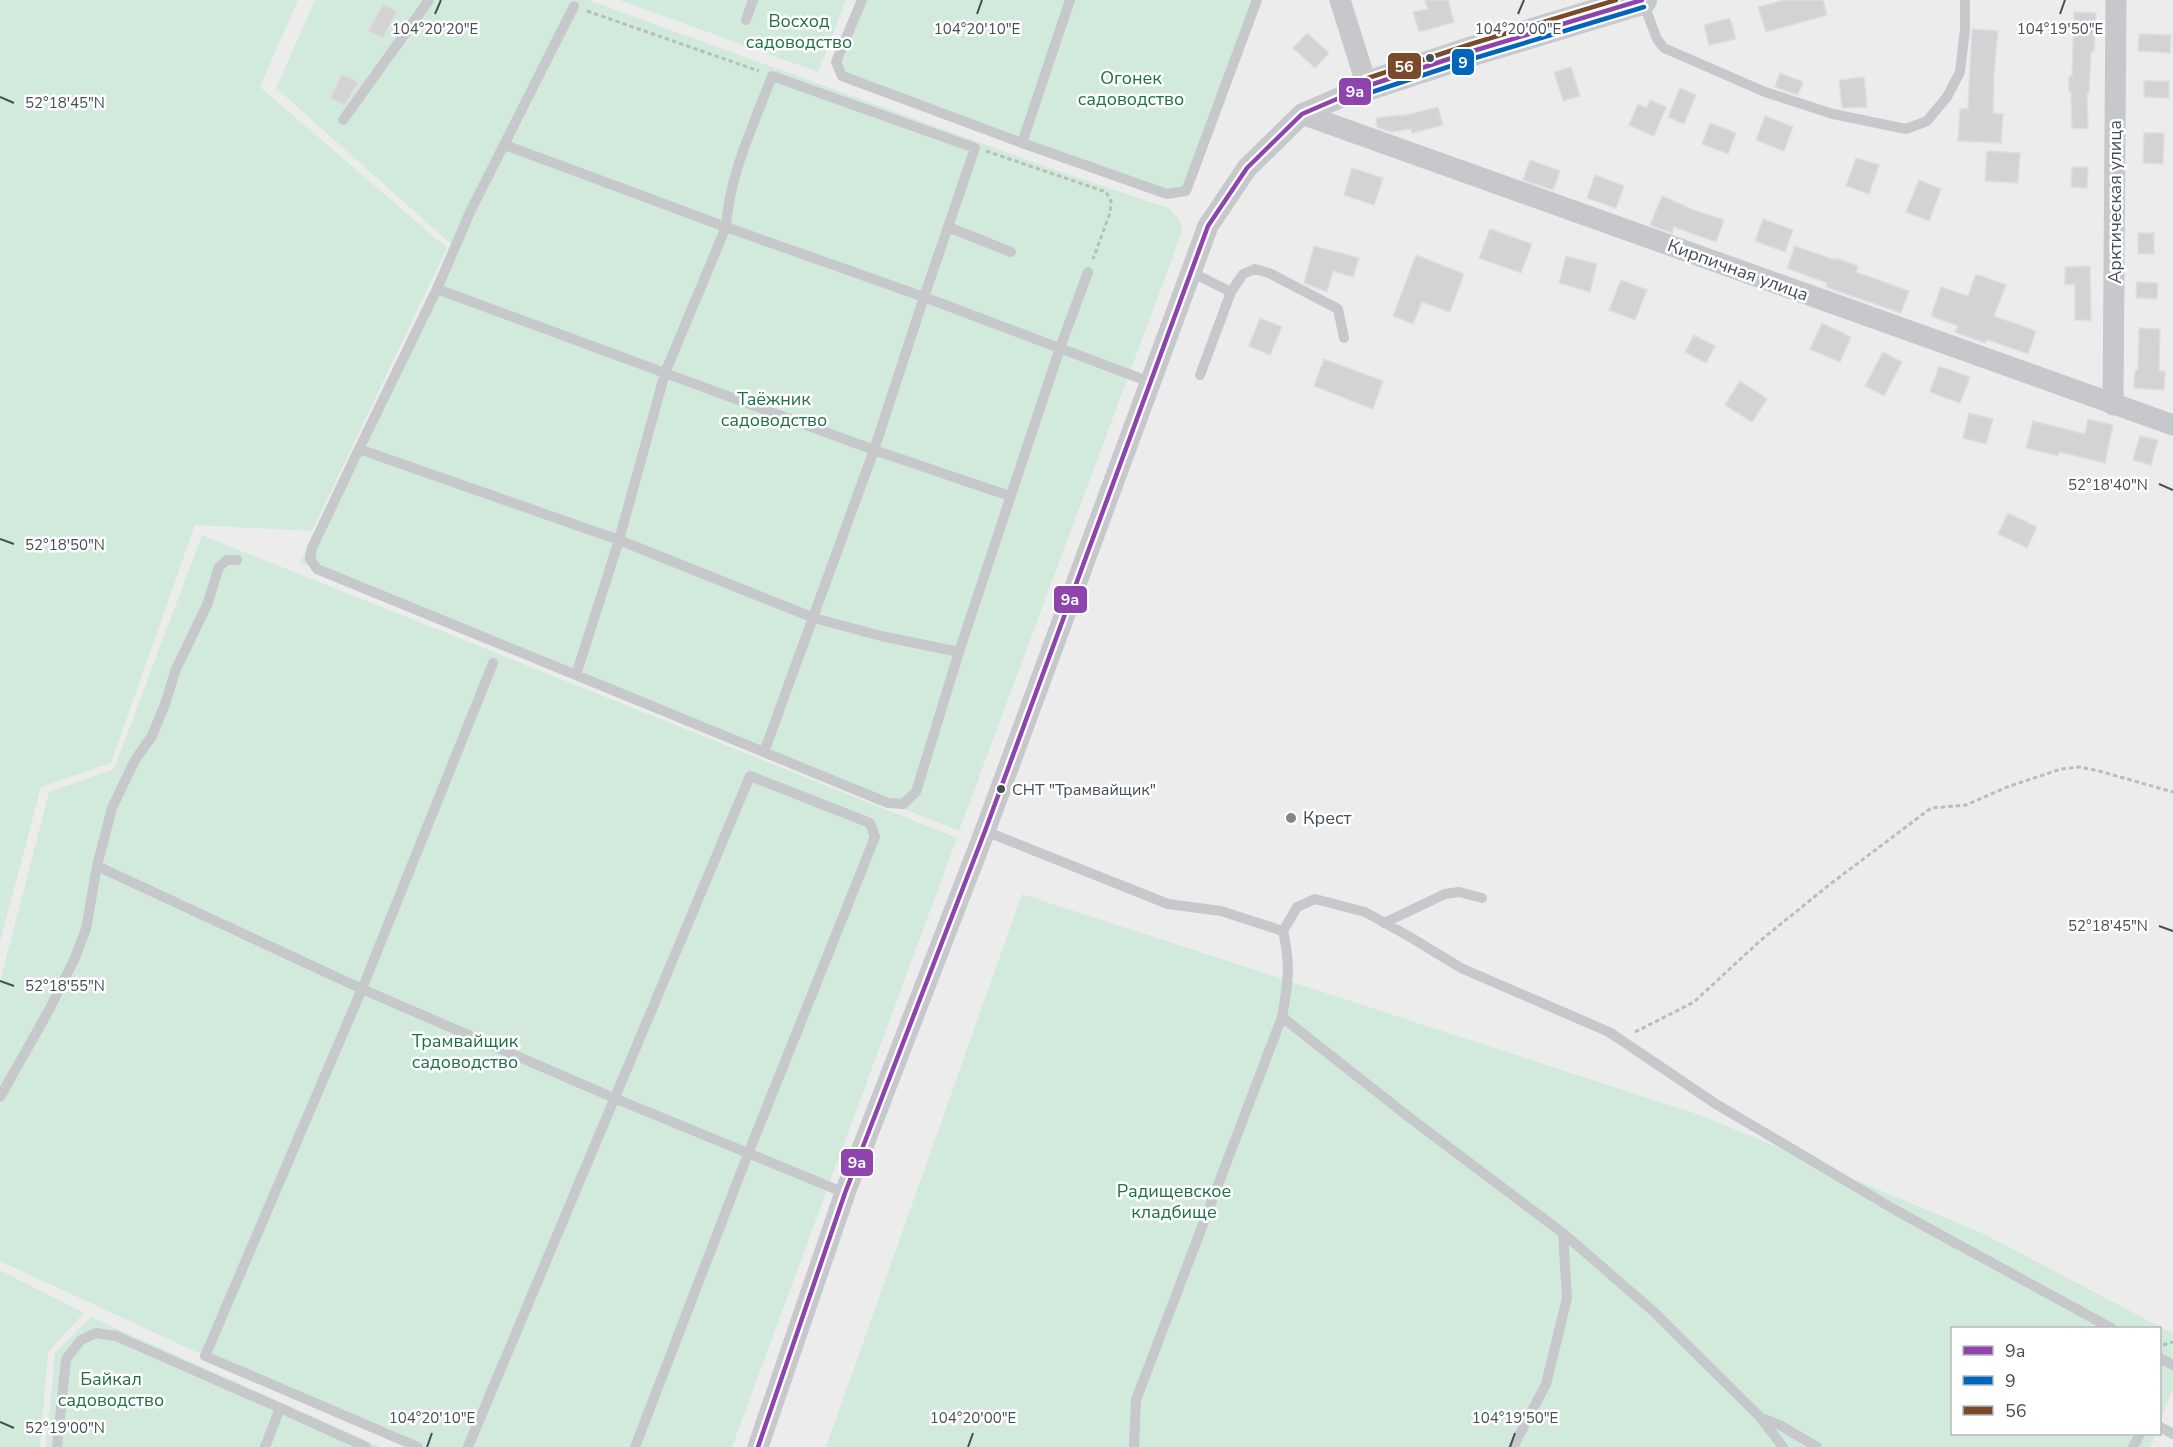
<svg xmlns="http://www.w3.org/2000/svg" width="2173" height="1447" font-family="'Nunito Sans',sans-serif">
  <rect width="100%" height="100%" fill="#edecec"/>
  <path fill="#d2eadb" d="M0,0H298L260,87L447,248L312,531L195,525L111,763L41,787L0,942Z
    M315,0H588L1044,166L1171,209L1183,226L1172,259L959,831L300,562L452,245L276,88Z
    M619,0H846L818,72Z
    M862,0H1257L1186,191L1158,190L842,76L836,62Z
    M202,535L957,838L732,1447H418L205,1356L0,1261V982L49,792L114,769Z
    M1022,894L1703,1116L1982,1233L2172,1333L2173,1388L2160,1423V1328H1952V1434H2156L2150,1447H826Z
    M0,1270L84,1313L48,1352L40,1447H0Z
    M91,1317L381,1447H46L55,1353Z"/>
  <path fill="#d3d3d5" stroke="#dededf" stroke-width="1.5" d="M1425,0H1448L1454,22L1419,32L1413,12L1428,9Z
    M1784,0H1823L1827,15L1766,32L1758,7Z
    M383,4L397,11L383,38L368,31Z
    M2074,12L2096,13L2094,52H2091L2089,93H2087L2088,128L2072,129L2071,92H2069V76H2072Z
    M1730,18L1736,39L1709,45L1704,25Z
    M1972,29L1998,31L1994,72L1993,113L2003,114L2001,143L1958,141L1960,109H1968Z
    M1307,33L1329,53L1315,68L1293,48Z
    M2139,34L2171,35L2170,53L2138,51Z
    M1571,67L1580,96L1563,101L1554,72Z
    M1780,73L1803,82L1798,95L1775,87Z
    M342,74L359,82L345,105L330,98Z
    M1864,77L1867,107L1842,108L1839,80Z
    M2144,81H2169V98L2144,97Z
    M1680,88L1696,95L1684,124L1668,117Z
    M1650,100L1666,107L1654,136L1629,125L1638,104L1647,108Z
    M1438,107L1443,125L1412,133L1411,129L1391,132L1377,127L1376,118L1401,115L1402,116Z
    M1765,116L1793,127L1784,151L1756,140Z
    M1710,123L1736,133L1728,154L1702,144Z
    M2144,133H2164L2163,164L2143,163Z
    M1987,151L2020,153L2018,183L1985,181Z
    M1856,158L1879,165L1869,194L1846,186Z
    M1530,160L1560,171L1553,190L1523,180Z
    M2072,167H2088L2087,188L2071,187Z
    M1352,168L1383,178L1374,205L1344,195Z
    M1595,175L1624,186L1616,208L1587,198Z
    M1919,180L1941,189L1929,221L1906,212Z
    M1662,196L1694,210L1724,220L1716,242L1674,227L1672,233L1650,225Z
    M1763,219L1793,230L1785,252L1755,241Z
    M1490,229L1532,244L1521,273L1479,258Z
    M2138,233H2154V254H2138Z
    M1314,246L1359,258L1353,277L1333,271L1327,292L1304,283Z
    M1795,246L1835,260L1836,258L1858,266L1856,272L1909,291L1901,313L1826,287L1827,283L1787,268Z
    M1416,255L1464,274L1450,312L1422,302L1413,324L1393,316Z
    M1566,256L1597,264L1590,292L1559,283Z
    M2090,266L2091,321L2075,320V284L2065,285V267Z
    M1976,274L2006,285L1994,316L2036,331L2028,354L1986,339L1985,343L1955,332L1958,326L1931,316L1941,287L1968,296Z
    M1621,280L1647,290L1635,320L1609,310Z
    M2137,282L2158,283L2157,299L2136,298Z
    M1260,318L1282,327L1270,355L1249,346Z
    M1822,323L1851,337L1840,362L1810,349Z
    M2139,328L2160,329L2159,371H2165L2164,390L2134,388L2135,370H2138Z
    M1694,335L1715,346L1706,363L1685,352Z
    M1883,352L1902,362L1884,396L1865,386Z
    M1324,359L1383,381L1373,409L1314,386Z
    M1939,366L1970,377L1960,403L1930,392Z
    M1740,381L1767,399L1752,422L1725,405Z
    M1969,413L1993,419L1986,444L1963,438Z
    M2088,419L2113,425L2105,463L2059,452L2058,456L2026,448L2033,421L2085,434Z
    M2140,436L2158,440L2151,465L2133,460Z
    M2008,513L2037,527L2027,548L1998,534Z"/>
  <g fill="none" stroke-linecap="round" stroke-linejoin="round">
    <path stroke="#b5bfbc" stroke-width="3" stroke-dasharray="4.5 3" stroke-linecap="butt" d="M587,11L759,71
      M986,151L1106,192L1111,201L1110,213L1093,259
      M1635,1032L1694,1002L1761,940L1829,885L1931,808L1966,805L2007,787L2061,769L2079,767L2099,771L2173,792
      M2163,1345L2173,1342"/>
    <path stroke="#c6c8cb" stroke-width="10" d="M862,0L836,62L842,76L1022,143L1167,194L1186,191L1257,0
      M1643,2L1657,39L1664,48L1765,92L1833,114L1906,129L1927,121L1947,97L1960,72L1965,29V0
      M574,6L470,212L437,289L359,449L619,540L814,618L881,636L959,652L1060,348L1088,272
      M746,20L753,0
      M343,120L429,0
      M1022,143L1070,0
      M505,145L726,227L924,297L975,148L772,76C754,124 729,175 726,227L665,373L619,540L576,675L888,803L903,804L916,792L959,652
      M948,227L1011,252
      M1191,272L1231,292L1243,274L1255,269L1269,273L1338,309L1344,338
      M437,289L874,450L924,297L1150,382
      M1200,375L1231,292
      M359,449L312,548L310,559L317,569L576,675
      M764,752L874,450L1010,496
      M985,831L1168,904L1221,911L1283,931C1291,965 1288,984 1282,1017L1136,1400L1134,1447
      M97,866L362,989L614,1098L845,1193
      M1384,923L1445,894L1459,892L1482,898
      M1283,931L1297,907L1315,899L1365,912L1410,937L1461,968L1609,1032L1716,1104L1897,1211L2111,1328
      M1282,1017L1410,1118L1563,1233L1654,1312L1760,1417L1783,1447
      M0,1097L49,1010L75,958L86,929L97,866L112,808L135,760L152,736L165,704L176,669L207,605L219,567L227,560H237
      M2160,1358L2173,1365
      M280,1408L366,1447
      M1761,1418L1780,1425L1817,1447
      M2160,1427L2173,1434
      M57,1447L66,1359L81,1340L96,1333L116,1336L280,1408L265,1447
      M418,1447L205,1356L362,989L493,663
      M468,1447L750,776L870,823L875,837L748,1154L635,1447
      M1513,1447L1546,1384L1567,1298L1563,1233
      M2133,1447L2140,1434"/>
    <path stroke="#c6c8cb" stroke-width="21" d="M1302,114L2173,425
      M2113,405L2116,0
      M758,1447L845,1193L985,831L1208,226L1247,168L1302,114L1367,86L1340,0"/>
    <path stroke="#c7c9cc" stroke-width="30" d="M1367,86L1473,51L1642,0"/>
    <g stroke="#fff" stroke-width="9">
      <path id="bus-1" d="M758,1447L845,1193L985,831L1208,226L1247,168L1302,114L1367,86L1473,51L1642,0"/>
    </g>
    <g stroke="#fff" stroke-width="9">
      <path id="bus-2" d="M1369,93L1475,58L1644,7"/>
    </g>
    <g stroke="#fff" stroke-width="9">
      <path id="bus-3" d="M1365,79L1471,44L1616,0"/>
    </g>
    <use href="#bus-1" stroke="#8e44ad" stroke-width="4.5"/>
    <use href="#bus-2" stroke="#0065bd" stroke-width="4.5"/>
    <use href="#bus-3" stroke="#7a4b2a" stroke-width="4.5"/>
  </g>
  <path fill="none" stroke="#454f57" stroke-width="2" d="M435,14L441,0M977,14L982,0M1518,14L1524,0M2060,14L2065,0M0,97L14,103M2159,484L2173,490M0,539L14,544M2159,926L2173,931M0,981L14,986M0,1422L14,1428M427,1447L432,1433M968,1447L973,1433M1510,1447L1515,1433"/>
  <g fill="#454f57" stroke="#fff" stroke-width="2">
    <circle cx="1430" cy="58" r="5"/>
    <circle cx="1001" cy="789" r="5"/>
  </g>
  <circle fill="#80868b" stroke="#fff" stroke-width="2" cx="1291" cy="818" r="6"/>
  <g text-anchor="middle" stroke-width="5" stroke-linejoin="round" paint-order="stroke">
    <g font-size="16" fill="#454f57" stroke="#fff" text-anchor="start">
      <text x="1012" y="795">СНТ "Трамвайщик"</text>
    </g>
    <g font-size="18" fill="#1d7146" stroke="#fff">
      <text x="799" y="27">Восход<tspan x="799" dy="21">садоводство</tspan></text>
      <text x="1131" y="84">Огонек<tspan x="1131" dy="21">садоводство</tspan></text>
      <text x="774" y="405">Таёжник<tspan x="774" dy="21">садоводство</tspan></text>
      <text x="465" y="1047">Трамвайщик<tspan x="465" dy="21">садоводство</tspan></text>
      <text x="1174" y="1197">Радищевское<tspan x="1174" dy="21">кладбище</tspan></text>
      <text x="111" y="1385">Байкал<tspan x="111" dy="21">садоводство</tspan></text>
    </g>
    <g font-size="18" fill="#454f57" stroke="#fff">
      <text transform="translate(2115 202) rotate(-90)" y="6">Арктическая улица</text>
      <text transform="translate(1738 270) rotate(20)" y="6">Кирпичная улица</text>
    </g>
    <g font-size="18" fill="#454f57" stroke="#fff" text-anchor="start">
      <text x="1303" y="824">Крест</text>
    </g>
  </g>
  <g font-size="15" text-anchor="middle" fill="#454f57" stroke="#fff" stroke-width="5" stroke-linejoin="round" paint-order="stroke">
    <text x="435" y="34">104°20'20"E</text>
    <text x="977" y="34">104°20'10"E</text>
    <text x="1518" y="34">104°20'00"E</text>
    <text x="2060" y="34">104°19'50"E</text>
    <text x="65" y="108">52°18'45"N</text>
    <text x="2108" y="490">52°18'40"N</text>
    <text x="65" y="550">52°18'50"N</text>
    <text x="2108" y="931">52°18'45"N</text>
    <text x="65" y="991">52°18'55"N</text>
    <text x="432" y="1423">104°20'10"E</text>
    <text x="973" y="1423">104°20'00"E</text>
    <text x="1515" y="1423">104°19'50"E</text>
    <text x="65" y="1433">52°19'00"N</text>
  </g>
  <g stroke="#fff" stroke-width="2">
    <rect x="1451" y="48" width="24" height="28" rx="6" fill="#0065bd"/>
    <rect x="1387" y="52" width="35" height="28" rx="6" fill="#7a4b2a"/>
    <rect x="1338" y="77" width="34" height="29" rx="6" fill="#8e44ad"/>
    <rect x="1053" y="585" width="35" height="29" rx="6" fill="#8e44ad"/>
    <rect x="840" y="1148" width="34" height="29" rx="6" fill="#8e44ad"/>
  </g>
  <g font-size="16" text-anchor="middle" font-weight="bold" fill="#fff">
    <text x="1463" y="68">9</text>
    <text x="1404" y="72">56</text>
    <text x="1355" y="97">9а</text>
    <text x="1070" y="605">9а</text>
    <text x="857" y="1168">9а</text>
  </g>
  <rect x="1951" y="1327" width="210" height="108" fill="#ffffff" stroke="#b5b9bc" stroke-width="1.5"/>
  <rect x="1963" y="1346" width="30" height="9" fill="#8e44ad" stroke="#b5b9bc" stroke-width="1.5"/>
  <text x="2005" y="1357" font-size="18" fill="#454f57">9а</text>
  <rect x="1963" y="1376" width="30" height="9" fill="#0065bd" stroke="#b5b9bc" stroke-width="1.5"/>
  <text x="2005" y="1387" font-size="18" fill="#454f57">9</text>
  <rect x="1963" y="1406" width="30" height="9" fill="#7a4b2a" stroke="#b5b9bc" stroke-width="1.5"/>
  <text x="2005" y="1417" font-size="18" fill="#454f57">56</text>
</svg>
